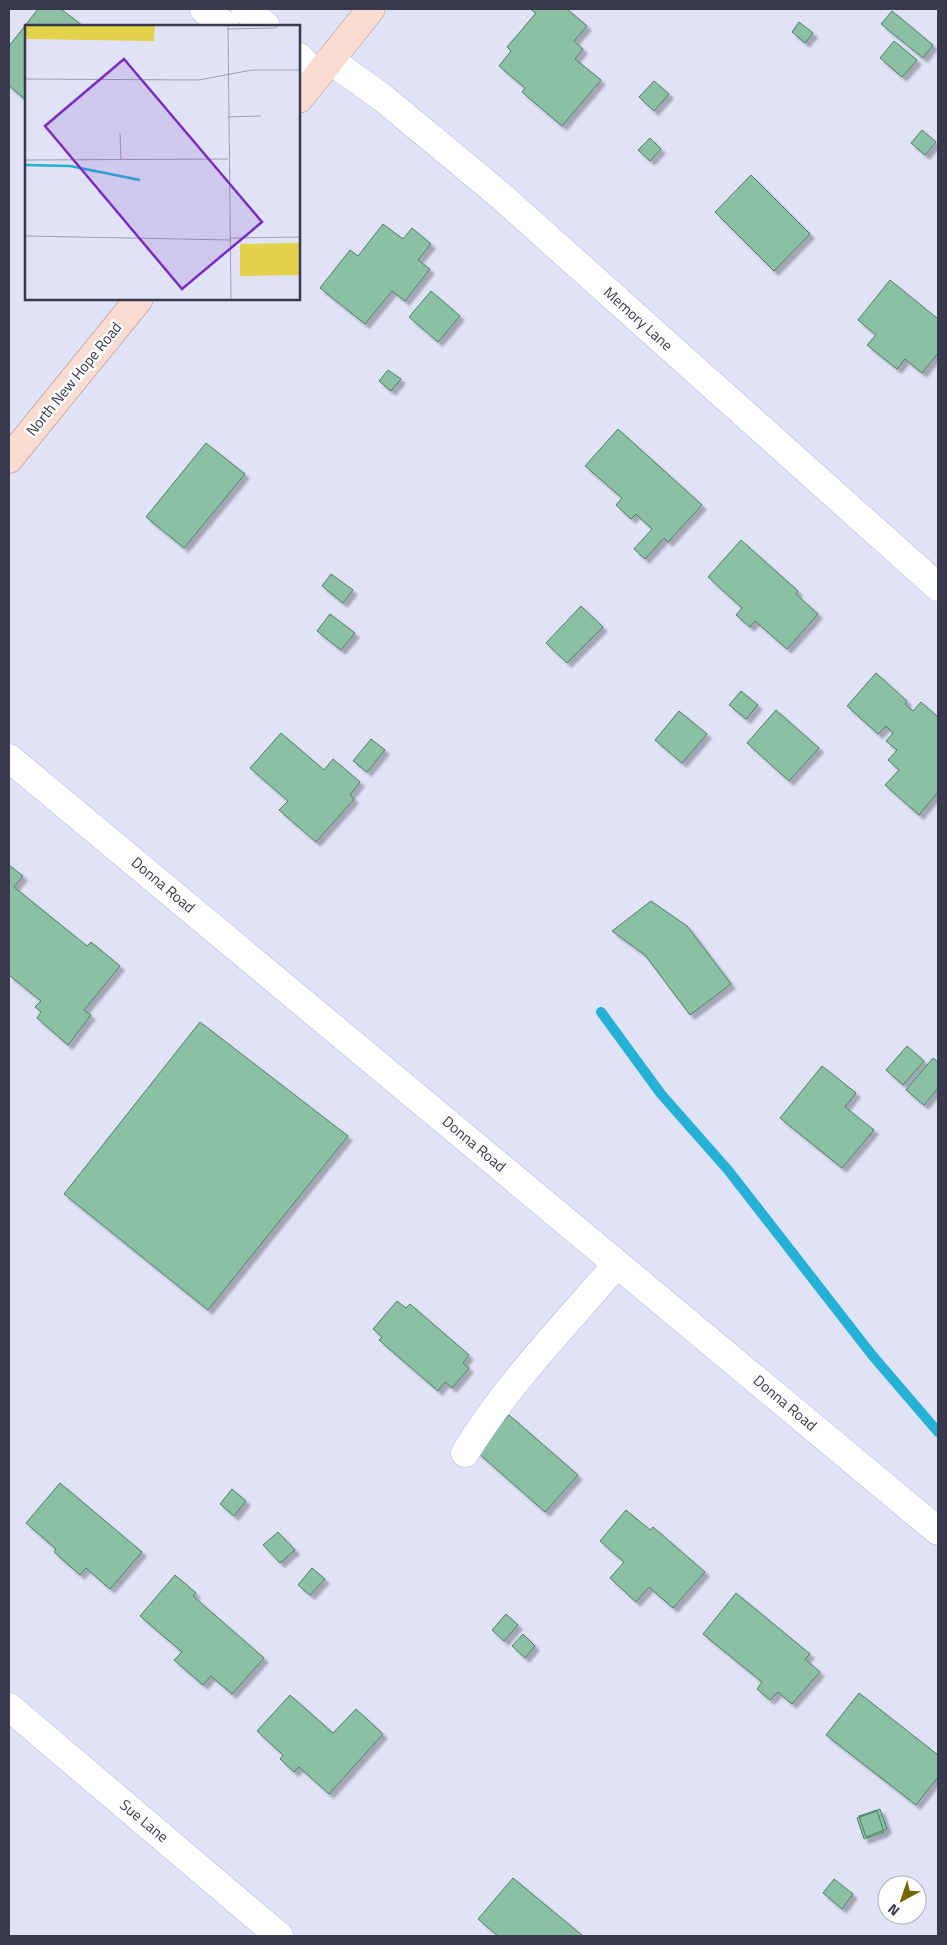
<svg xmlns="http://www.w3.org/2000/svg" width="947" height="1945" font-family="'Titillium Web',sans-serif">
  <defs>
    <filter id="shadow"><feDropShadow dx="4.5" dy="4.5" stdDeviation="1" flood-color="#0004"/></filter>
  </defs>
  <rect width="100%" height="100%" fill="#e0e2f6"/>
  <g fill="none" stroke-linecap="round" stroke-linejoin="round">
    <path stroke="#25b0d6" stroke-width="10" d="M601,1012L661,1094L728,1170L872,1355L938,1432"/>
  </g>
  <path fill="#8bc0a5" stroke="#4c8067" filter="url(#shadow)" d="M38,9H61L83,26H26V100L9,86V46Z
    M530,9H567L587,26L574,41L583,49L575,59L601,80L562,126L522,92L525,88L499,66L511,51L507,47L536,13Z
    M892,11L933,45L923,58L881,24Z
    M799,22L813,33L805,43L792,32Z
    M894,41L917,60L902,77L880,58Z
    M654,81L669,94L654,111L639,97Z
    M922,130L936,142L925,155L911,143Z
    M650,138L661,149L650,161L638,150Z
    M751,175L810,234L774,271L715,212Z
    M383,224L403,239L412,228L431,244L418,260L430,269L405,301L392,291L365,324L320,288L350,250L358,256Z
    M890,280L938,319V353L922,373L905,359L897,369L867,345L876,335L858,320Z
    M431,291L460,316L438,342L409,317Z
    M388,370L401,379L391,391L379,381Z
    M618,429L702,505L668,542L664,538L645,559L634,549L652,529L636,514L631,519L616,505L622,498L585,466Z
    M206,443L245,474L184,548L146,517Z
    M741,540L798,591L796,594L818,614L787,649L755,621L750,627L736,615L742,608L708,577Z
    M331,574L353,590L343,603L322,586Z
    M581,606L603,627L567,663L546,643Z
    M330,614L355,633L341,650L317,631Z
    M876,673L907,701L905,704L913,711L921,702L938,717V792L919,815L885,785L899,770L888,760L897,750L886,741L893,733L886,726L878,734L847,706Z
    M741,691L758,705L746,719L729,705Z
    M776,710L819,748L789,781L747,743Z
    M679,711L707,734L682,763L655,740Z
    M281,733L324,770L333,759L360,782L350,795L354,799L316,842L279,810L288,801L250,768Z
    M371,739L385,750L367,772L353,761Z
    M9,865L23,876L14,887L87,946L91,942L120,966L84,1010L91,1015L68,1045L37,1018L41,1012L35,1007L41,1001L9,975Z
    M651,901L687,926L731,984L690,1015L645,955L612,931Z
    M200,1022L348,1136L208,1310L64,1194Z
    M907,1046L924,1061L903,1085L886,1070Z
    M933,1058L938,1062V1088L924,1105L906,1090Z
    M822,1066L856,1093L845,1107L874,1130L842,1168L780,1118Z
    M397,1301L406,1308L410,1304L469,1355L463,1363L469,1368L452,1388L445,1382L438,1391L379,1340L382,1337L373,1329Z
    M509,1415L578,1475L545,1512L477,1452Z
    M60,1483L142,1552L110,1589L86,1568L80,1575L54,1552L56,1549L26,1523Z
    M232,1489L246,1501L234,1516L220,1504Z
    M626,1510L650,1530L653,1527L705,1572L673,1608L649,1587L636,1602L610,1578L624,1562L600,1541Z
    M278,1532L295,1550L280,1563L263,1545Z
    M312,1568L325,1579L310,1595L298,1585Z
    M175,1575L196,1593L193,1596L264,1658L232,1694L211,1676L203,1685L174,1660L182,1652L140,1616Z
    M736,1593L810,1654L805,1659L820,1672L792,1704L778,1692L770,1700L757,1689L762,1682L703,1634Z
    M506,1614L518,1625L504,1641L492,1630Z
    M523,1634L535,1646L525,1658L512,1646Z
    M859,1693L938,1755V1777L916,1805L826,1735Z
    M290,1695L333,1733L356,1709L383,1734L329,1794L299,1767L294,1772L280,1759L283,1755L257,1731Z
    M880,1809L887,1829L866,1837L859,1816Z
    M877,1811L884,1832L864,1839L857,1818Z
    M513,1878L583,1936H498L478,1919Z
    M834,1879L853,1894L842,1909L823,1893Z"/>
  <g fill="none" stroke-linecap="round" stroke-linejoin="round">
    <g stroke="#b3b6e6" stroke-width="29">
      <path id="minor" d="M204,9L225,26
        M245,9L266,26
        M299,57L317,76
        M330,60L383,98L501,196L938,587
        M9,758L938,1531
        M465,1453C507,1384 565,1325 617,1264
        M9,1707L279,1936"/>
    </g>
    <g stroke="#b4938d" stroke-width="29">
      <path id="major" d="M299,99L371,9
        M9,459L139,299"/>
    </g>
    <use href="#minor" stroke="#fff" stroke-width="28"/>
    <use href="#major" stroke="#fadbcf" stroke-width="28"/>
  </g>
  <g text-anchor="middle" stroke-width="5" stroke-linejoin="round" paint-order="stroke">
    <g font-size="15" fill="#38394d" stroke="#fff">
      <text transform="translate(638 319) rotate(42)" y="5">Memory Lane</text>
      <text transform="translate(74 379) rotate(-51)" y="5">North New Hope Road</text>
      <text transform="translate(163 885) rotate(40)" y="5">Donna Road</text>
      <text transform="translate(474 1144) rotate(40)" y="5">Donna Road</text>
      <text transform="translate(785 1403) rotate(40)" y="5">Donna Road</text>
      <text transform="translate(144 1821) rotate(40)" y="5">Sue Lane</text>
    </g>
  </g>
  <g transform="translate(25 25)">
    <rect width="275" height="275" fill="#e0e2f6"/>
    <path d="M0,0H130L129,16L0,14ZM275,218V250L215,251V219Z" fill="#e2d14a"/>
    <path fill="none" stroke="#25b0d6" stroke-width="2.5" d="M0,140L45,141L115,155"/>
    <path fill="none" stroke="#9d9eb2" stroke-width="1" d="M203,0L206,275M203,4L250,3L254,0M0,54L174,55L227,45H275M203,92L236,91M95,108L96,135M0,135L203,134M0,211L205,215M205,213L275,212"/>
    <path fill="#7b2cbf" fill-opacity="0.15" stroke="#7b2cbf" stroke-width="2.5" d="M99,34L237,197L157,264L20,101Z"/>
    <rect width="275" height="275" fill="none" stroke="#38394d" stroke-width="2.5"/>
  </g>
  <rect width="947" height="1945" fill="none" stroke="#38394d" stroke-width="20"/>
  <g transform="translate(902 1900) rotate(220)"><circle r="24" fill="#ffffff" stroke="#afb0b8"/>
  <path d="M0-4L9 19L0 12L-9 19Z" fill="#746900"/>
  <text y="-8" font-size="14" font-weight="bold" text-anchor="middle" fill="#38394d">N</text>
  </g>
</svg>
